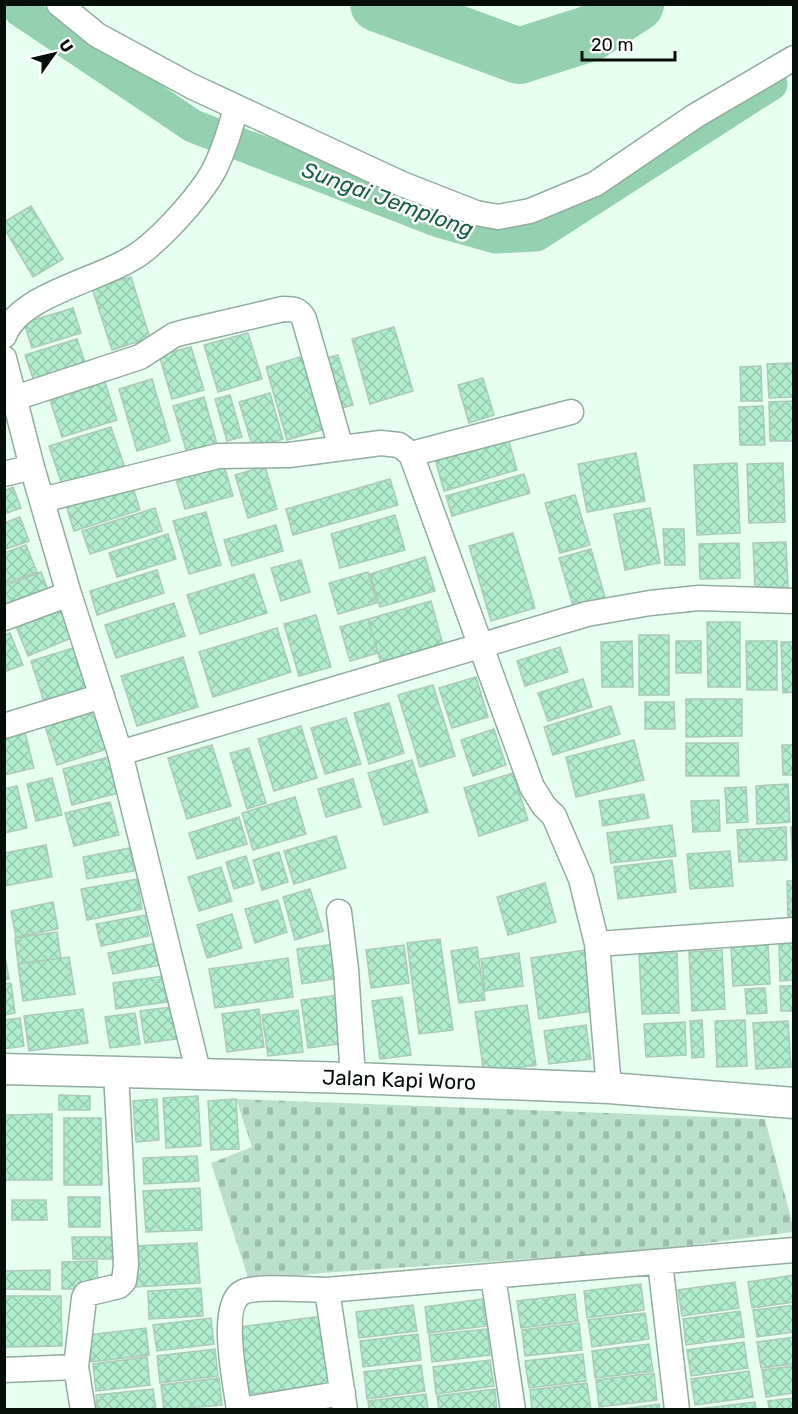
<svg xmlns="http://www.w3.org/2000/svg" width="798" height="1414" font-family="Rubik,sans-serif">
  <defs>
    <pattern id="cemetery-stones" width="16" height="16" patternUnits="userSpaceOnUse" patternTransform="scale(1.5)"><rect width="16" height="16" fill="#badfca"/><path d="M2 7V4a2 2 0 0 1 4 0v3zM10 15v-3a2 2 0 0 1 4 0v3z" fill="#9ebeac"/></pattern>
    <pattern id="building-cross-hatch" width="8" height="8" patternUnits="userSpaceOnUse" patternTransform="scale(1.5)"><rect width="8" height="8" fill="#afedcc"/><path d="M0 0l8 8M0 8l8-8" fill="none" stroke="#95caae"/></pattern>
  </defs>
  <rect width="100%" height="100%" fill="#e7fff1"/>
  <path fill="url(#cemetery-stones)" d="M236,1099L765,1119L793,1226V1232L645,1251L321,1273L249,1281L211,1163L252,1147Z"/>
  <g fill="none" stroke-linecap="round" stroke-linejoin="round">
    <path stroke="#94d1b1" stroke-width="33" d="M16,4L20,10L193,126L439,221L496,237L536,235L771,84"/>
    <path stroke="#94d1b1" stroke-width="56" d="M378,4L519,56L591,33L636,4"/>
  </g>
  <path fill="url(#building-cross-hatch)" stroke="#acc9b9" stroke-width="1.5" d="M31,206L63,259L33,277L4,228V222Z
    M131,277L150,338L112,350L92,288Z
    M73,308L81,333L32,348L24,323Z
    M394,327L413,391L370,404L352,339Z
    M248,333L262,379L218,392L204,345Z
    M77,339L87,368L35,384L25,355Z
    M191,347L204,390L172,399L159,355Z
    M338,355L353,405L335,410L320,360Z
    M304,356L325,429L287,440L266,367Z
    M793,363L794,397L769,398L767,364Z
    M761,366L762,401H741L740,367Z
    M483,378L494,415L469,423L458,385Z
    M152,379L170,441L137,451L119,389Z
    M105,382L117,420L62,437L50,400Z
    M270,393L283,439L253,448L239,402Z
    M230,395L242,437L227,441L215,399Z
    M204,397L217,444L187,453L173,406Z
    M793,401L794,441H770L769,402Z
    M763,406L765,445H740L739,407Z
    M111,427L125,468L63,488L49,446Z
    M508,438L517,470L444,491L435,459Z
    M636,453L645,501L587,512L578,464Z
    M223,462L233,496L185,509L175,476Z
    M737,463L740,533L697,535L694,465Z
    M783,463L785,522L749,523L747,464Z
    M265,466L277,509L248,518L235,475Z
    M524,474L530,493L452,516L446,496Z
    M390,479L398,505L293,535L286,509Z
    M131,481L140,510L74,531L65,502Z
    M13,487L21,508L4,514V491Z
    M575,495L590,545L560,553L545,503Z
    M155,508L162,531L90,554L82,531Z
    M650,508L660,563L625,570L614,514Z
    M206,512L221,565L189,574L173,521Z
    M395,515L405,550L340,568L331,534Z
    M20,517L29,541L4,550V523Z
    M276,525L283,551L232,566L224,540Z
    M663,529H684L685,565H665Z
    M513,533L535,608L491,621L469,546Z
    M168,534L176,559L117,577L109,553Z
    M786,542L788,587L755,588L753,543Z
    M739,543L740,578L700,579L699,544Z
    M26,545L37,572L4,584V553Z
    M591,549L605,597L573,606L559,558Z
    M425,557L435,591L380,607L370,574Z
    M301,560L310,592L281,601L271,568Z
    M157,570L164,593L97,615L90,591Z
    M41,572L49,592L4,605V586Z
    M368,572L377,603L338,614L329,583Z
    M254,574L267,613L200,634L187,595Z
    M431,601L443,645L381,663L368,619Z
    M174,603L185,636L116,658L105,625Z
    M64,606L76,636L28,656L16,626Z
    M316,615L331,667L299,676L284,624Z
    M368,619L378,653L350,661L340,627Z
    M707,622H740V687H708Z
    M277,628L291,672L213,697L199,652Z
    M10,633L23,665L4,672V635Z
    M639,635H669V695H639Z
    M632,641L633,687H602L601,642Z
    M676,641H701V673H676Z
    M746,641H777V690H747Z
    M781,642H794V692L783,693Z
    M560,647L568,672L525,686L517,661Z
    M73,648L88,694L46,708L31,661Z
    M183,657L198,707L137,726L121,676Z
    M476,677L488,717L452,728L439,688Z
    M583,679L592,707L548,721L538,693Z
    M433,685L455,756L420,767L398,695Z
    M686,699H742V736L686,737Z
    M645,702H674L675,729H645Z
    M389,703L404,753L369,764L354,713Z
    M611,706L620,734L553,755L544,727Z
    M97,710L110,748L57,765L45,726Z
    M346,718L361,764L325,774L311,728Z
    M301,726L317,778L274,791L258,739Z
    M24,729L34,768L4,775V733Z
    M494,729L506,765L473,776L461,740Z
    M634,740L644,780L576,797L566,757Z
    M686,743H738L739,776H686Z
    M212,745L231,806L187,819L168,758Z
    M782,745H794V775H783Z
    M249,748L266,803L247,809L230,753Z
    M113,756L122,792L72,805L63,769Z
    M412,760L428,812L384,825L368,773Z
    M513,773L528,820L479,836L464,788Z
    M52,778L62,815L36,821L27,784Z
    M353,779L361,807L326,817L318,789Z
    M788,784L790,822L757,824L756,786Z
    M17,786L27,828L4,833V789Z
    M746,787L748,822L727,823L725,788Z
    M644,794L649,818L603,826L599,801Z
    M295,797L306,834L253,850L242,813Z
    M719,800L720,831L693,832L691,801Z
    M110,802L119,835L74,846L65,813Z
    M239,817L247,844L197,859L189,833Z
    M672,825L676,856L611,863L607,833Z
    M786,827L787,860L739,862L737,830Z
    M791,827H794V871H793Z
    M336,836L346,868L294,884L284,851Z
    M46,845L52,877L4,886V853Z
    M130,848L134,871L87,879L83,857Z
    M730,851L733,886L690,889L687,854Z
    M279,852L288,882L262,890L253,860Z
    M246,856L254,883L234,889L226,862Z
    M672,860L676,892L618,899L614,867Z
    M221,867L232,901L199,911L188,877Z
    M137,879L142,909L87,920L81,889Z
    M787,881H794V917H788Z
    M545,883L556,922L508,935L497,897Z
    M310,889L323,931L295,940L283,897Z
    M278,900L287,932L255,943L245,909Z
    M53,902L58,929L16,937L11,911Z
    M232,914L242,948L207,958L197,925Z
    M145,915L149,936L101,946L96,924Z
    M57,932L61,958L18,964L15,938Z
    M440,939L453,1030L419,1034L407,943Z
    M157,943L161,965L113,974L108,953Z
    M794,943V980L780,981L779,944Z
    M336,944L340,978L302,984L297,949Z
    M768,944L770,984L733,986L731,946Z
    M404,945L409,983L371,988L366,950Z
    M477,947L485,1000L459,1003L451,951Z
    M585,950L593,1011L539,1019L531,958Z
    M722,950L725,1009L692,1011L689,952Z
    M4,951L9,979L4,980Z
    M519,953L523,986L485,991L481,959Z
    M677,953L679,1013L642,1014L639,954Z
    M69,957L75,994L23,1001L18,964Z
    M288,958L293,997L215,1008L209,969Z
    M164,976L167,1002L116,1009L113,983Z
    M11,983L15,1013L4,1015V984Z
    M780,986H794V1011H781Z
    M765,988L767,1013L747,1014L745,989Z
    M340,995L346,1043L308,1048L301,1000Z
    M402,997L411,1055L380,1059L372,1001Z
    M527,1005L536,1065L484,1073L475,1012Z
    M179,1006L184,1038L145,1043L140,1011Z
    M83,1009L88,1043L29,1051L24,1016Z
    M259,1009L264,1047L227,1052L222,1014Z
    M298,1010L303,1052L268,1056L262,1015Z
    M135,1013L140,1044L110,1048L105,1017Z
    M20,1018L24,1046L4,1049V1020Z
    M702,1020L704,1057L692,1058L690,1021Z
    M745,1020L747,1066L717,1067L715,1021Z
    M788,1021L791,1067L756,1069L753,1023Z
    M685,1022L686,1055L646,1057L644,1024Z
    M586,1025L591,1059L549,1064L544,1031Z
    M59,1095L90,1096V1110H59Z
    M198,1096L201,1146L166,1148L163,1098Z
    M157,1099L159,1140L136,1142L133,1101Z
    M236,1099L239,1149L211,1150L208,1101Z
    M52,1114V1180H4V1115Z
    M64,1118H101L102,1185H64Z
    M197,1156L199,1181L144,1184L143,1158Z
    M200,1188L202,1230L146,1232L143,1191Z
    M68,1197H100V1227H69Z
    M12,1200H46L47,1220H12Z
    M72,1237H114V1259H73Z
    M197,1243L200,1283L136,1287L134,1246Z
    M97,1261L98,1289H62V1262Z
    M50,1270V1290L4,1289V1271Z
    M794,1275V1302L752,1308L748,1282Z
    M735,1282L739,1308L682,1316L678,1290Z
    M641,1284L644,1310L587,1318L584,1291Z
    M201,1288L203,1316L149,1319L148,1291Z
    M575,1294L578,1321L521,1328L517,1301Z
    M4,1296H61L62,1346L4,1347Z
    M482,1299L486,1326L428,1333L425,1307Z
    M413,1305L417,1331L359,1338L356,1312Z
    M794,1305V1332L757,1337L753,1310Z
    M740,1311L744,1337L686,1345L683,1319Z
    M645,1313L649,1339L592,1347L588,1320Z
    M322,1316L330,1384L249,1394L240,1327Z
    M211,1318L214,1344L157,1351L153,1325Z
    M579,1323L582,1350L525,1356L522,1330Z
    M146,1328L149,1355L91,1362L88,1335Z
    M487,1329L490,1355L432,1362L429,1335Z
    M418,1334L421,1360L363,1367L360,1341Z
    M794,1337V1364L761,1368L757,1342Z
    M744,1342L748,1368L691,1376L687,1350Z
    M649,1344L653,1371L595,1378L592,1351Z
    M215,1349L218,1376L160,1383L157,1356Z
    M583,1354L586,1381L529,1388L525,1361Z
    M147,1357L150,1385L96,1391L93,1364Z
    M490,1360L494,1386L436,1394L433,1367Z
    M421,1365L425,1391L367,1399L364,1372Z
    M794,1366V1393L766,1397L762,1370Z
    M749,1371L753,1397L695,1405L691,1379Z
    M654,1373L657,1400L599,1407L596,1380Z
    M219,1378L222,1405L164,1410L161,1385Z
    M587,1383L591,1410H532L530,1390Z
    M153,1389L156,1410H97L96,1395Z
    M495,1389L497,1410H439L437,1396Z
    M426,1394L428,1410H369L368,1401Z
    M794,1398V1410H769L768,1401Z
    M755,1402L756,1410L697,1409Z
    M659,1404L660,1410H615Z"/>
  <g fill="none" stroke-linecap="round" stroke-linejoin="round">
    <g stroke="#91ad9d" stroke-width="27">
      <path id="minor" d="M59,4L97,35L191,86L402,184L476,213L498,217L530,211L595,184L695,116L794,58
        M4,336C20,292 106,280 143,251C166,233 205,191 217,164C225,146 231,127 236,108
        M4,358L32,467L69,594L120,753L199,1075
        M15,398L140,357L174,335L185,332L283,309C294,309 299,309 304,319L341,448
        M411,454L571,412
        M4,474L32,467
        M42,500L218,456L289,455L381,443L399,445L411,454L532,787L544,806L554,816L581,879L597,944L609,1088
        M4,618L69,594
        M4,726L102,696
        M120,753L587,614L650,603L699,598L794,601
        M339,912L346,969L353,1078
        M597,944L794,930
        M660,1262L677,1410
        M493,1276L513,1410
        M327,1290L345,1410
        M4,1370L76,1367
        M83,1410L76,1367L84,1298L86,1294L119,1286L124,1281L126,1265L116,1072
        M239,1410C236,1386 218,1304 243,1292C258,1285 308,1290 327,1290L794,1250
        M241,1410L343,1393"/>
    </g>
    <g stroke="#91ad9d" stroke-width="33">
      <path id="tertiary" d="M4,1069L353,1078L609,1088L794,1103"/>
    </g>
    <use href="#minor" stroke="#fff" stroke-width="24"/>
    <use href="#tertiary" stroke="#fff" stroke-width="30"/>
  </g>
  <g text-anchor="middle" stroke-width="5" stroke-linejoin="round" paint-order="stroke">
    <g font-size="21" fill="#050e09" stroke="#fff">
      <text transform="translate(399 1080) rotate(2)" y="7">Jalan Kapi Woro</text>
    </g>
    <g font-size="22" font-style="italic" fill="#175f41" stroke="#fff">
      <text transform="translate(388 199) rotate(20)" y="8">Sungai Jemplong</text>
    </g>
  </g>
  <rect width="798" height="1414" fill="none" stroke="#050e09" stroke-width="12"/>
  <g transform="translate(54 54) rotate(56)" stroke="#ffffff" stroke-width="4.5" paint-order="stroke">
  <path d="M0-4.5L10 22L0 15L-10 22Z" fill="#050e09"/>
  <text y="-9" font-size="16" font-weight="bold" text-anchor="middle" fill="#050e09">U</text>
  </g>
  <path d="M582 51v9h93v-9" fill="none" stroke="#050e09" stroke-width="3"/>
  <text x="591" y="51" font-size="18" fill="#050e09" stroke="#ffffff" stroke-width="4.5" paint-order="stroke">20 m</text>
</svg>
